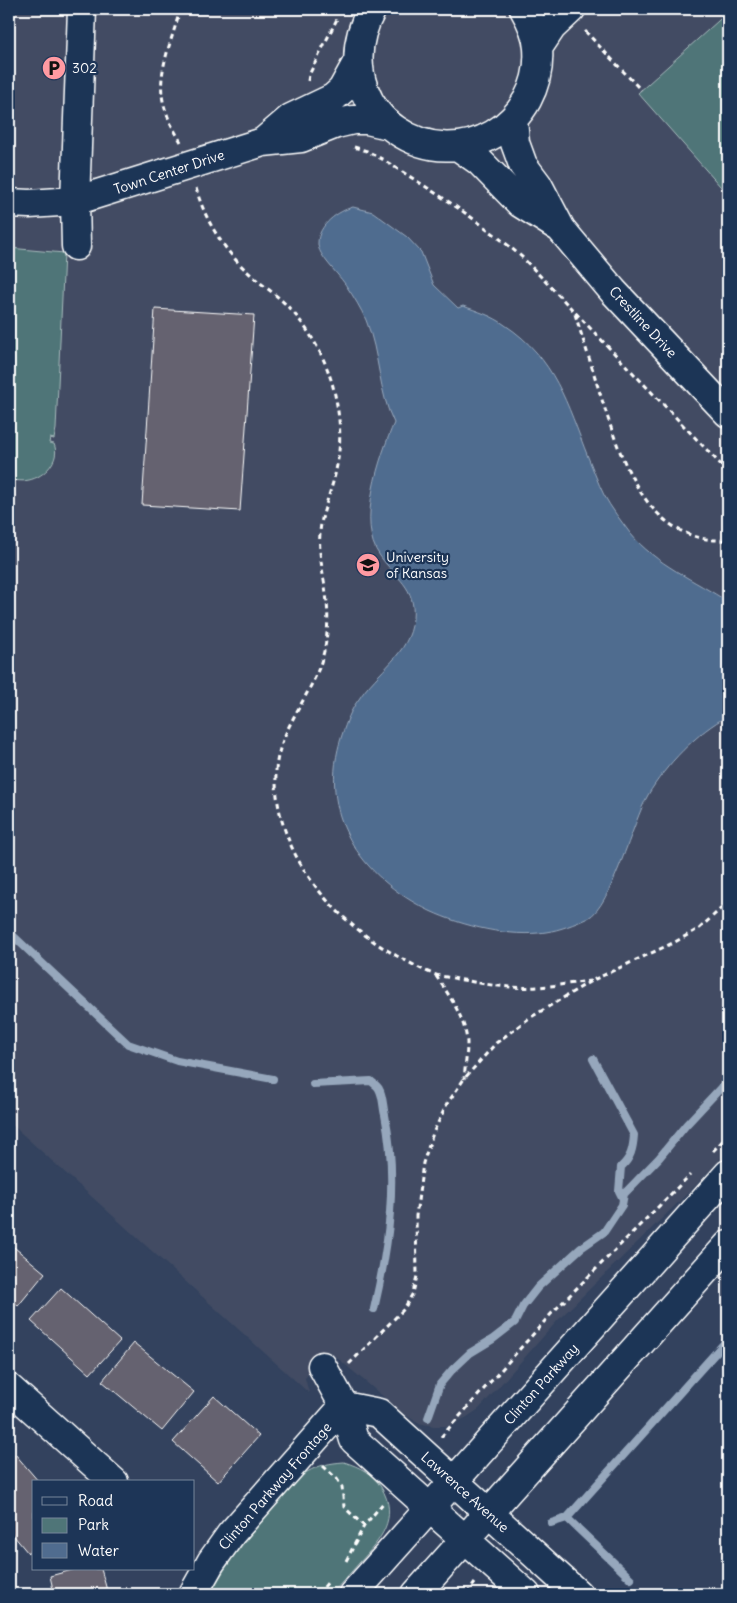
<svg xmlns="http://www.w3.org/2000/svg" width="737" height="1603" font-family="Delius,sans-serif">
  <rect width="100%" height="100%" fill="#33425e"/>
  <filter id="ink" filterUnits="userSpaceOnUse"><feTurbulence type="fractalNoise" baseFrequency=".02" numOctaves="2"/><feDisplacementMap in="SourceGraphic" scale="10" xChannelSelector="R" yChannelSelector="G"/><feConvolveMatrix kernelMatrix="1 2 1 2 8 2 1 2 1" color-interpolation-filters="sRGB"/></filter>
  <g filter="url(#ink)">
    <path fill="#424c63" d="M9,9H728V1151L694,1187L558,1320L479,1409L467,1417L450,1426H434L418,1423L404,1414L329,1351L305,1378L309,1393L9,1122Z"/>
    <path fill="#4f7578" stroke="#a7babc" d="M728,12V195L638,93Z
      M9,248L64,253L56,429L54,439L50,438L49,443L54,444C61,460 44,477 29,480C23,482 16,480 9,480Z
      M344,1462C360,1467 372,1473 381,1487C400,1518 380,1540 360,1562C350,1573 341,1584 331,1594H210C228,1560 253,1531 278,1502C287,1492 296,1479 307,1472C319,1465 330,1463 344,1462Z"/>
    <path fill="#506c8f" stroke="#96a7bc" d="M353,207L373,212L407,237L421,252L434,285L458,308L463,306C477,311 493,316 505,325C555,358 567,404 588,457C593,469 598,483 604,495C611,508 621,521 630,533C656,565 695,580 728,602V716C698,731 665,766 648,795C633,821 611,907 588,918C575,924 560,930 546,932C511,938 462,926 430,911C360,877 316,813 342,735C346,723 351,709 359,699C377,671 410,654 413,619C416,586 396,579 380,556C356,524 380,456 394,423C378,391 380,354 366,320C361,309 354,297 347,287C340,275 317,255 318,243C318,225 338,211 353,207Z"/>
    <g fill="none" stroke-linecap="round" stroke-linejoin="round">
      <path stroke="#96a7bc" stroke-width="8" d="M9,932L128,1044L177,1061L273,1079
        M593,1059L634,1135C633,1149 631,1158 621,1167L619,1191L623,1199
        M313,1084L371,1081C373,1083 378,1086 379,1089C383,1095 383,1108 385,1115C398,1180 389,1245 374,1309
        M428,1418L440,1384L452,1370L470,1353L493,1339L515,1322L523,1306L538,1287L581,1248L604,1232L622,1205L624,1194L659,1158L686,1125L728,1080
        M567,1518L631,1579
        M551,1523L567,1518L728,1339"/>
    </g>
    <path fill="#65626f" stroke="#fff" d="M155,309L254,315L240,511L142,505Z
      M9,1243L45,1273L18,1306L9,1298Z
      M61,1288L120,1341L90,1374L31,1321Z
      M134,1343L194,1392L162,1431L102,1381Z
      M214,1396L259,1436L218,1482L173,1442Z
      M15,1454L39,1482H34V1548L28,1553L9,1530V1459Z
      M76,1569H101L108,1594H54L50,1576Z"/>
    <g fill="none" stroke-linecap="round" stroke-linejoin="round">
      <g stroke="#fff" stroke-width="31">
        <path id="minor" d="M372,9C358,34 354,61 364,89C370,106 381,120 396,130C460,174 544,125 538,48C537,34 531,21 524,9
          M538,48L552,27L571,9
          M513,119L515,143L523,165L538,185L561,229L613,291L728,413
          M263,142L291,118L333,98L342,90L358,61
          M459,147L479,161L520,203L560,228
          M9,203L29,204L75,201L82,9
          M76,246L75,201L263,142L301,138L336,124L353,120H367L389,125
          M322,1366L344,1406L354,1440L526,1594
          M9,1388L114,1482
          M344,1406L379,1413L578,1594
          M193,1594L211,1562L231,1534L344,1406"/>
      </g>
      <g stroke="#fff" stroke-width="31">
        <path id="major" d="M353,1594L728,1174
          M416,1594L728,1245"/>
      </g>
      <path stroke="#fff" stroke-width="3" stroke-dasharray="5 4" stroke-linecap="butt" d="M180,9C172,44 152,78 167,114C170,124 176,133 181,142
        M585,31L641,90
        M308,81L309,75L337,19
        M354,147L367,151L382,159C431,190 480,220 523,258L728,472
        M196,188C205,221 225,252 250,274C263,286 279,296 291,310C314,335 330,367 336,400C341,424 341,447 336,470C332,491 321,512 320,533C318,557 325,579 327,603C329,622 327,644 321,662C309,699 278,731 276,771C273,851 331,919 397,956C409,962 423,971 436,975C443,977 450,977 457,979C475,982 492,986 511,987C537,989 565,984 591,981
        M575,314C582,337 590,360 597,384C618,449 642,545 728,540
        M436,976C449,995 466,1019 467,1043C467,1055 465,1068 464,1079
        M713,1151L728,1135
        M349,1364L404,1309L413,1293L417,1276L416,1216L423,1163L433,1133L447,1104L464,1079L496,1043L528,1019L591,981L675,942L700,928L728,902
        M441,1437L552,1313L690,1175
        M323,1466L337,1479L342,1487L344,1507L364,1526
        M346,1561L364,1526L384,1502
        M318,1594L329,1581
        M467,1594L475,1583"/>
      <use href="#minor" stroke="#1d3557" stroke-width="28"/>
      <use href="#major" stroke="#1d3557" stroke-width="28"/>
    </g>
  </g>
  <defs>
    <g id="parking-disc" transform="scale(1.25)"><circle r="9.5" fill="#ff9aa2" stroke="#1d3557"/><path d="M-3.5-5.5H1a3.5 3.5 0 0 1 0 7H-1V5.5H-3.5ZM-1-3.4V-.6H.8a1.4 1.4 0 0 0 0-2.8Z" fill="#111"/></g>
    <g id="university-disc" transform="scale(1.25)"><circle r="9.5" fill="#ff9aa2" stroke="#1d3557"/><path d="M0-5L7-2L0 1L-7-2ZM-4 1L0 2.5L4 1V4Q0 6-4 4Z" fill="#111"/></g>
  </defs>
  <g fill-rule="evenodd">
    <use href="#parking-disc" x="54" y="68"/>
    <use href="#university-disc" x="368" y="565"/>
  </g>
  <g text-anchor="middle" stroke-width="4.5" stroke-linejoin="round" paint-order="stroke">
    <g font-size="14" fill="#fff" stroke="#1d3557" text-anchor="start">
      <text x="72" y="73">302</text>
      <text x="386" y="562">University<tspan x="386" dy="16">of Kansas</tspan></text>
    </g>
    <g font-size="14" fill="#fff" stroke="#1d3557">
      <text transform="translate(169 172) rotate(-18)" y="5">Town Center Drive</text>
      <text transform="translate(643 322) rotate(47)" y="5">Crestline Drive</text>
      <text transform="translate(541 1384) rotate(-48)" y="5">Clinton Parkway</text>
      <text transform="translate(275 1486) rotate(-49)" y="5">Clinton Parkway Frontage</text>
      <text transform="translate(465 1492) rotate(42)" y="5">Lawrence Avenue</text>
    </g>
  </g>
  <rect width="737" height="1603" fill="none" stroke="#1d3557" stroke-width="30"/>
  <rect x="15" y="15" width="707" height="1573" fill="none" stroke="#fff" stroke-width="2" filter="url(#ink)"/>
  <rect x="32" y="1480" width="162" height="90" fill="#1d3557" stroke="#77869a"/>
  <rect x="42" y="1497" width="25" height="8" fill="#1d3557" stroke="#77869a"/>
  <text x="78" y="1506" font-size="15" fill="#ffffff">Road</text>
  <rect x="42" y="1518" width="25" height="15" fill="#4f7578" stroke="#77869a"/>
  <text x="78" y="1530" font-size="15" fill="#ffffff">Park</text>
  <rect x="42" y="1543" width="25" height="15" fill="#506c8f" stroke="#77869a"/>
  <text x="78" y="1556" font-size="15" fill="#ffffff">Water</text>
</svg>
